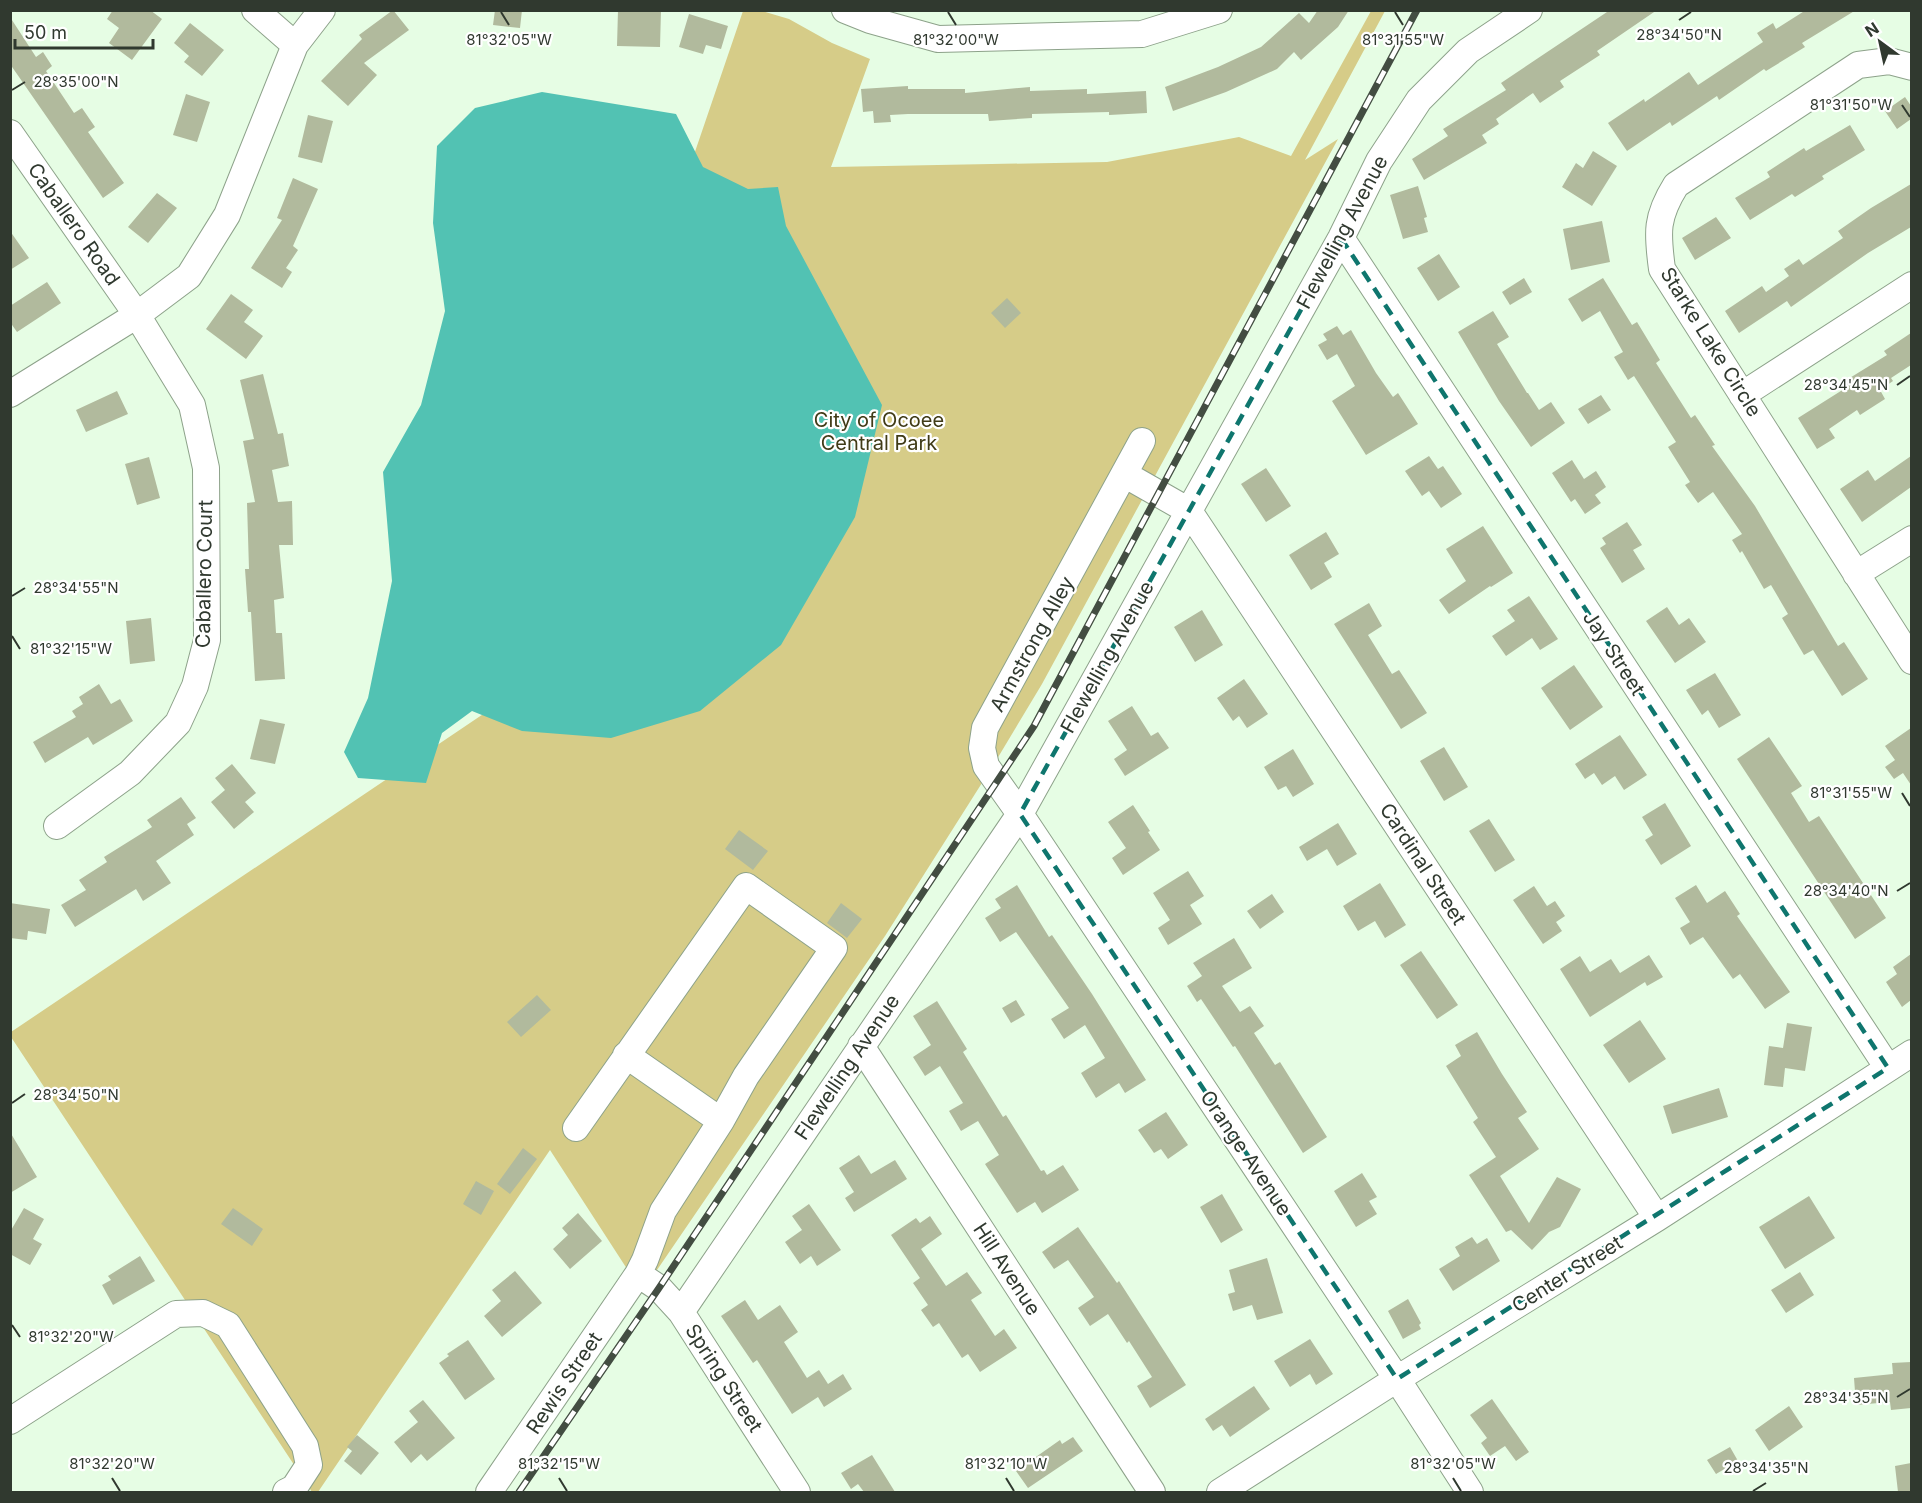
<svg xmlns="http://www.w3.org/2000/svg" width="1922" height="1503" font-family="Inter,sans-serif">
  <rect width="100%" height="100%" fill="#e6fde4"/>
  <path fill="#d6cc88" d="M743,11H762L789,19L832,43L870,59L831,167L1107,162L1239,137L1291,156L1371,11H1385L1305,160L1338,139L1042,684L994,764L885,936L642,1292L550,1150L318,1492H312L11,1037V1032L528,684L534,624Z"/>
  <path fill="#52c2b3" d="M542,92L676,114L703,167L748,189L778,187L786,226L882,405L855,517L781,645L700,711L611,738L522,731L472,711L442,733L426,783L358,778L344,752L368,698L392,581L383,472L421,405L445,311L433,223L437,146L475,108Z"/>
  <path fill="#b1ba9d" d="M113,10H150L162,19L132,60L109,43L119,28L107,19Z
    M393,10L409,30L364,63L377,75L348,106L321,81L362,39L359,35Z
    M495,10H522L520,28L493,25Z
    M618,10H661L660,47L617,46Z
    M1318,10H1349L1338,27L1301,60L1294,52L1277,69L1226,92L1173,111L1165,87L1218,67L1261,47L1299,13L1309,23Z
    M1610,10H1657L1597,51L1600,55L1560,81L1564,87L1540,103L1533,93L1496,119L1499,124L1482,135L1487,143L1424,180L1412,159L1448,136L1443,129L1506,90L1501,83Z
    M1806,10H1856L1802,43L1805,47L1766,71L1764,69L1719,100L1717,96L1672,126L1670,122L1627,151L1608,123L1644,99L1645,102L1689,72L1698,85L1763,42L1757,33L1773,23L1776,29Z
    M689,14L728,26L721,49L706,45L703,54L679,47Z
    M10,17L36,57L43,52L52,66L46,71L74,113L82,108L95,127L88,132L124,183L103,198L10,64Z
    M190,23L224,50L202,76L184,62L189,56L174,43Z
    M908,86V89H965V93L1030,87V91L1087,89V94L1146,91L1147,113L1109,115V112L1032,114V118L989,121L988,114H908L890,115L891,122L874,123L873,111L863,112L861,89Z
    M186,94L210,102L197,142L173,135Z
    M1905,97L1911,106V119L1897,129L1885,111Z
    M308,115L333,121L322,163L298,157Z
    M1850,125L1865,150L1822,176L1824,179L1795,197L1792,194L1750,220L1735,198L1770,177L1767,172L1804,148L1806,151Z
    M1593,151L1617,166L1592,206L1562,187L1576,163L1583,168Z
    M293,178L318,189L293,246L298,250L286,268L292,272L282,288L251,268L282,220L277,218Z
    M1911,184V227L1868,253L1791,307L1787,301L1739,333L1725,311L1762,286L1766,292L1789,276L1784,269L1799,259L1803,265L1843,238L1838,231L1871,208Z
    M1418,186L1427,217L1424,218L1428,232L1403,239L1390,195Z
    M157,193L177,208L148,243L128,227Z
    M1716,217L1731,238L1695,260L1682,238Z
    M1602,221L1610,262L1571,270L1563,229Z
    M10,231L29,258L10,270Z
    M1439,254L1460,287L1438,301L1417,268Z
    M1524,278L1532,292L1510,305L1502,292Z
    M1603,278L1632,325L1637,322L1660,360L1656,363L1691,418L1695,415L1715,445L1712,446L1755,506L1838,646L1844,642L1868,679L1842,696L1813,650L1804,655L1782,618L1788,614L1771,585L1764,589L1742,551L1740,553L1732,540L1742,534L1713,492L1698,503L1685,485L1690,482L1668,447L1676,442L1634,376L1628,380L1614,357L1623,352L1600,311L1582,322L1568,299Z
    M47,282L61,303L17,332L10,322V306Z
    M231,294L253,310L244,322L263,336L246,359L206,329Z
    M1007,298L1021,313L1005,328L991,313Z
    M1493,311L1509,337L1497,344L1527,393H1528L1539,410L1551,402L1565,423L1531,447L1499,401L1458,332Z
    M1337,326L1343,335L1351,330L1376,373L1393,397L1398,393L1418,424L1366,455L1332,401L1355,386L1337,354L1327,360L1318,345L1327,340L1323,334Z
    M1911,333V365L1891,378L1893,381L1880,390L1885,399L1860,415L1857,410L1829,429L1835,438L1817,449L1798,418L1844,389L1840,384L1887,355L1884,351Z
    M263,374L278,434L283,433L289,466L272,470L278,502L292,501L293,545H279L284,598L274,600L276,633H282L285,679L255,681L251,612H248L245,569H249L247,503L255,502L243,441L254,439L240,380Z
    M117,391L128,414L86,432L76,410Z
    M1601,395L1611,410L1588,424L1578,409Z
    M1429,456L1438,469L1443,466L1462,494L1441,508L1429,491L1422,496L1405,471Z
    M1911,456V487L1862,522L1840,489L1868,470L1875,481Z
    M149,457L160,498L137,505L125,464Z
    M1572,460L1584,479L1596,471L1606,487L1595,495L1601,503L1585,514L1575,499L1571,502L1552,473Z
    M1266,468L1291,506L1266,522L1241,484Z
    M1627,522L1642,545L1633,550L1645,569L1622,583L1600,548L1606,544L1602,538Z
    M1483,526L1513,573L1491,587L1490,586L1449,614L1439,600L1466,581L1446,549Z
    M1326,532L1339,554L1324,563L1332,577L1311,590L1289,555Z
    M1529,596L1558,639L1540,650L1532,638L1506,656L1492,636L1515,621L1507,610Z
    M1369,603L1382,626L1368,635L1392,674L1399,670L1427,713L1401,729L1334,624Z
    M1667,607L1679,625L1689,618L1706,642L1675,663L1646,621Z
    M1202,610L1223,645L1195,662L1174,627Z
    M151,618L155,661L130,664L126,621Z
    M1574,665L1603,707L1570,730L1541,688Z
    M1715,673L1741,715L1719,728L1708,710L1702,715L1686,690Z
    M1244,679L1268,714L1247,728L1239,716L1233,721L1217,698Z
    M99,684L111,704L120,699L133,721L93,745L88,737L45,763L33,742L76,717L72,711L83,704L79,697Z
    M1132,706L1151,736L1158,732L1169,748L1125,776L1114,759L1127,750L1108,721Z
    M260,719L285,724L275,764L250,759Z
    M1911,728V785L1903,773L1894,779L1885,767L1895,760L1885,746Z
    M1620,735L1647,775L1624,790L1615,776L1602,785L1594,773L1585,779L1575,764Z
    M1769,737L1802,786L1791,793L1809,822L1819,816L1886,918L1855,939L1737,759Z
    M1444,747L1468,787L1444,801L1420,761Z
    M1293,749L1314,784L1293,797L1286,786L1278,790L1264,767Z
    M232,764L256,793L245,802L254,812L234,829L211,802L225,790L215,778Z
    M181,797L196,818L187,824L194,835L156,861L171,883L143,901L136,889L75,927L61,905L86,890L79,880L107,862L104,857L152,827L147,820Z
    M1665,803L1691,846L1661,865L1645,840L1653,835L1642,817Z
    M1133,805L1150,831L1148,832L1160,850L1123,875L1112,858L1126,848L1108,822Z
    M1489,819L1515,860L1495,872L1469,831Z
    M1338,823L1357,854L1337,866L1327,849L1307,861L1299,847Z
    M739,830L768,851L753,870L725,849Z
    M1188,871L1204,896L1190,905L1202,924L1168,945L1158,928L1170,920L1153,893Z
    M1380,883L1406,925L1385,938L1375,921L1358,931L1343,906Z
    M1017,885L1049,937L1052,935L1092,994L1146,1080L1125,1093L1119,1083L1096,1098L1081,1073L1105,1058L1085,1025L1064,1039L1051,1019L1069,1008L1016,932L1000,942L985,918L1001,908L995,899Z
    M1696,885L1707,903L1725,891L1740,914L1737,916L1790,992L1765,1009L1740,974L1733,979L1703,937L1690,945L1680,928L1690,922L1675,898Z
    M1534,886L1547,906L1555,901L1565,916L1556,922L1562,931L1543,944L1513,900Z
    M1272,894L1284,912L1260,929L1247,911Z
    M10,903L50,909L46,934L28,931L27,940L10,938Z
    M841,903L862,919L847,938L827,923Z
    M1234,938L1252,968L1222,986L1240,1012L1250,1006L1264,1026L1254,1033L1275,1065L1280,1062L1327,1137L1303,1153L1235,1046L1233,1047L1201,999L1197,1002L1187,986L1202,976L1193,963Z
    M1421,951L1458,1005L1437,1019L1400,965Z
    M1911,954V1000L1902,1007L1886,982L1897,974L1893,967Z
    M1649,955L1663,977L1647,986L1645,982L1590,1017L1560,969L1580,956L1590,972L1611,959L1620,973Z
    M537,995L551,1010L521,1037L507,1022Z
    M1016,1000L1025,1015L1011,1023L1002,1008Z
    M937,1001L967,1049L963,1052L1003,1117L1006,1115L1041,1171L1044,1170L1047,1175L1063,1165L1079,1190L1042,1213L1035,1202L1017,1213L985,1164L999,1155L978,1121L961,1131L949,1111L963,1103L940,1066L925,1076L913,1057L931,1045L913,1016Z
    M1640,1020L1666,1059L1629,1083L1603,1045Z
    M1787,1023L1812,1027L1805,1071L1785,1068L1783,1087L1764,1085L1769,1046L1783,1048Z
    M1477,1032L1502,1074L1527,1112L1518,1118L1539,1149L1500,1176L1529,1223L1557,1177L1581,1189L1560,1227L1549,1232L1532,1250L1511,1230L1506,1232L1469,1175L1496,1157L1473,1122L1478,1118L1446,1066L1461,1056L1455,1045Z
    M1719,1088L1728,1117L1672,1134L1663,1106Z
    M1166,1112L1188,1145L1168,1159L1161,1149L1154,1153L1138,1130Z
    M10,1132L37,1177L10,1193Z
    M523,1148L537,1159L510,1194L497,1184Z
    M859,1155L871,1174L895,1160L907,1179L854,1212L845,1198L854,1192L839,1168Z
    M1362,1173L1377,1197L1369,1201L1377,1214L1356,1227L1334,1191Z
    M476,1181L494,1191L481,1215L463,1204Z
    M1222,1194L1243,1230L1221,1243L1200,1207Z
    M1809,1196L1835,1238L1785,1269L1759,1227Z
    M809,1204L841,1250L817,1266L811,1256L800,1264L785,1242L802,1230L792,1216Z
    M24,1208L44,1219L33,1239L42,1244L30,1265L10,1254V1232Z
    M233,1208L263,1229L252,1246L221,1224Z
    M578,1213L602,1241L570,1269L553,1249L568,1235L562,1228Z
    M930,1216L942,1234L921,1249L946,1286L967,1272L982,1293L971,1300L995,1336L1004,1329L1017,1348L980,1372L968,1354L962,1358L939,1323L933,1327L921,1310L928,1305L913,1283L920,1278L891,1235L916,1218L920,1223Z
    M1078,1227L1117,1283L1119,1281L1186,1385L1150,1408L1137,1386L1152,1377L1129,1341L1127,1343L1108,1314L1090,1326L1078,1308L1094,1297L1068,1260L1054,1269L1042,1252Z
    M1472,1237L1477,1244L1487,1238L1500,1261L1453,1291L1439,1269L1460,1256L1455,1247Z
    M140,1256L155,1281L113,1305L102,1285L111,1280L108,1276Z
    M1267,1258L1283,1313L1257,1320L1252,1305L1233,1311L1228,1294L1235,1292L1229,1270Z
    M515,1271L542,1303L502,1337L484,1316L501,1301L492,1290Z
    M1800,1272L1814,1295L1786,1313L1771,1290Z
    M1408,1299L1421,1323L1419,1325L1421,1329L1403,1339L1388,1311Z
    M745,1300L758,1320L780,1305L798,1332L784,1342L807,1378L819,1370L828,1384L843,1374L852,1389L824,1407L818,1397L792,1414L757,1360L753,1363L721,1316Z
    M1310,1339L1333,1374L1316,1385L1310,1374L1290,1387L1274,1361Z
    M468,1340L495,1379L465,1400L439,1363L449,1356L447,1354Z
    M1911,1362V1408L1891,1410L1890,1402L1856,1405L1854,1378L1893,1374L1892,1363Z
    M1254,1386L1270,1409L1230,1437L1222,1425L1213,1431L1205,1419Z
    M1492,1399L1529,1452L1516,1461L1505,1446L1490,1456L1481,1443L1487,1438L1470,1415Z
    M423,1400L455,1438L427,1461L421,1454L411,1463L394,1442L418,1422L409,1411Z
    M1789,1406L1803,1427L1769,1451L1755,1430Z
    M357,1435L379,1453L361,1475L344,1461L352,1451L347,1447Z
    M1073,1437L1083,1451L1028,1488L1016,1471L1060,1440L1062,1444Z
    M1730,1447L1738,1461L1716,1474L1707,1460Z
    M872,1455L895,1492H864L858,1484L851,1489L841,1473Z
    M1911,1463V1492H1898L1895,1466Z"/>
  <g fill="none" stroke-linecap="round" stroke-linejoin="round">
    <g stroke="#8da28a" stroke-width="28">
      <path id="minor" d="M255,10L295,45
        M845,10L870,20L938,39L1142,34L1219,10
        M1912,67L1889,61L1858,65L1676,185C1656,217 1657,232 1662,269L1912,661
        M10,133L137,315L192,405L206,468L207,640L195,686L178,723L130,773L57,826
        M1341,238L1888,1068
        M10,394L137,315L189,276L227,215L295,45L322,10
        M1742,395L1912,285
        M1142,441L985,728L982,748L986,766L1020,814L1397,1379L1470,1492
        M1124,474L1189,511L1657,1218
        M1856,574L1912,539
        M861,1046L1152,1492
        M626,1055L721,1121
        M638,1274L659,1288L681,1312L797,1492
        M681,1312L1020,814L1341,238L1379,161L1419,100L1468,51L1529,10
        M10,1421L176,1314L203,1313L228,1325L305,1446L309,1465L294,1488L286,1492
        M489,1492L638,1274L645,1260L663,1211L721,1121L746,1076L834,948L746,886L576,1128
        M1220,1492L1397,1379L1657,1218L1912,1053"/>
    </g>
    <use href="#minor" stroke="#fff" stroke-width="26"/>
    <g stroke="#434d42" stroke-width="7">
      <path id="rail" d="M519,1492L659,1288L1034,726L1417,10"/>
    </g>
    <use href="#rail" stroke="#fff" stroke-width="4.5" stroke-dasharray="14" stroke-linecap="butt"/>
  </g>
  <path fill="none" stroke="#0f766e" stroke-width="4.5" stroke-dasharray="12 8" stroke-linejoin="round" d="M1341,238L1888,1068L1397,1379L1020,814Z"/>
  <path fill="none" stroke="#30392f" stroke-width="2" d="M501,12L509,25M948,12L956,25M1395,12L1403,25M1679,20L1691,12M12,90L25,82M1902,105L1910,117M1897,385L1910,376M12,596L25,588M12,636L20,649M1902,793L1910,806M1897,891L1910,883M12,1103L25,1094M12,1325L20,1337M1897,1397L1910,1389M112,1478L120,1491M559,1478L567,1491M1006,1478L1014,1491M1453,1478L1461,1491M1753,1491L1766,1483"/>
  <g text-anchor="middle" stroke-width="4.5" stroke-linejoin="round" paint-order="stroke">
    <g font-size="20" fill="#30392f" stroke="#fff">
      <text transform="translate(74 224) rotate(55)" y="7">Caballero Road</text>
      <text transform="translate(1342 232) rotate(-62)" y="7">Flewelling Avenue</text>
      <text transform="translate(1711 342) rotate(58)" y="7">Starke Lake Circle</text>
      <text transform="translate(204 574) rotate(-89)" y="7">Caballero Court</text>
      <text transform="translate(1032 644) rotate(-61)" y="7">Armstrong Alley</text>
      <text transform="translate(1614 653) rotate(57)" y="7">Jay Street</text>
      <text transform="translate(1107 657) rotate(-61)" y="7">Flewelling Avenue</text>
      <text transform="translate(1423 864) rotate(57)" y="7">Cardinal Street</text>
      <text transform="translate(847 1067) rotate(-56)" y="7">Flewelling Avenue</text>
      <text transform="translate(1246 1153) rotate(56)" y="7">Orange Avenue</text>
      <text transform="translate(1007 1269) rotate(57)" y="7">Hill Avenue</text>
      <text transform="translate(1567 1274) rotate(-32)" y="7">Center Street</text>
      <text transform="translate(724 1378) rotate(57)" y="7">Spring Street</text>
      <text transform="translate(564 1383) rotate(-56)" y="7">Rewis Street</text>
    </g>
    <g font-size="20" fill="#403b17" stroke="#fff">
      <text x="879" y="427">City of Ocoee<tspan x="879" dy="23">Central Park</tspan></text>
    </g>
  </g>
  <g font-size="15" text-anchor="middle" fill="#30392f" stroke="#fff" stroke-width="4.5" stroke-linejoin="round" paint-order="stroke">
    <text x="1679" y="40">28°34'50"N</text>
    <text x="509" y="45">81°32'05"W</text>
    <text x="956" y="45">81°32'00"W</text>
    <text x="1403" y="45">81°31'55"W</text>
    <text x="76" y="87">28°35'00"N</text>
    <text x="1851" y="110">81°31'50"W</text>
    <text x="1846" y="390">28°34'45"N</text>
    <text x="76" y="593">28°34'55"N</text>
    <text x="71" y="654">81°32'15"W</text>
    <text x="1851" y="798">81°31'55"W</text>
    <text x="1846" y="896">28°34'40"N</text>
    <text x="76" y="1100">28°34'50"N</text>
    <text x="71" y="1342">81°32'20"W</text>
    <text x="1846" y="1403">28°34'35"N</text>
    <text x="112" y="1469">81°32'20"W</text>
    <text x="559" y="1469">81°32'15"W</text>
    <text x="1006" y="1469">81°32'10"W</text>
    <text x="1453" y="1469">81°32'05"W</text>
    <text x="1766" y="1473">28°34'35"N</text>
  </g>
  <rect width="1922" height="1503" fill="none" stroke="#30392f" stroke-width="24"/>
  <g transform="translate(1880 42) rotate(327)" stroke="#ffffff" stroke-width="4.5" paint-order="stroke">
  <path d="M0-4.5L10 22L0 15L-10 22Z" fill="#30392f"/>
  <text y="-9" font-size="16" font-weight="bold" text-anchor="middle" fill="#30392f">N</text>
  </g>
  <path d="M15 39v9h138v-9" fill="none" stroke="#30392f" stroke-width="3"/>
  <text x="24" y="39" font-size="18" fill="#30392f" stroke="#ffffff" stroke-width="4.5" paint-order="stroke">50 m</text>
</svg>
